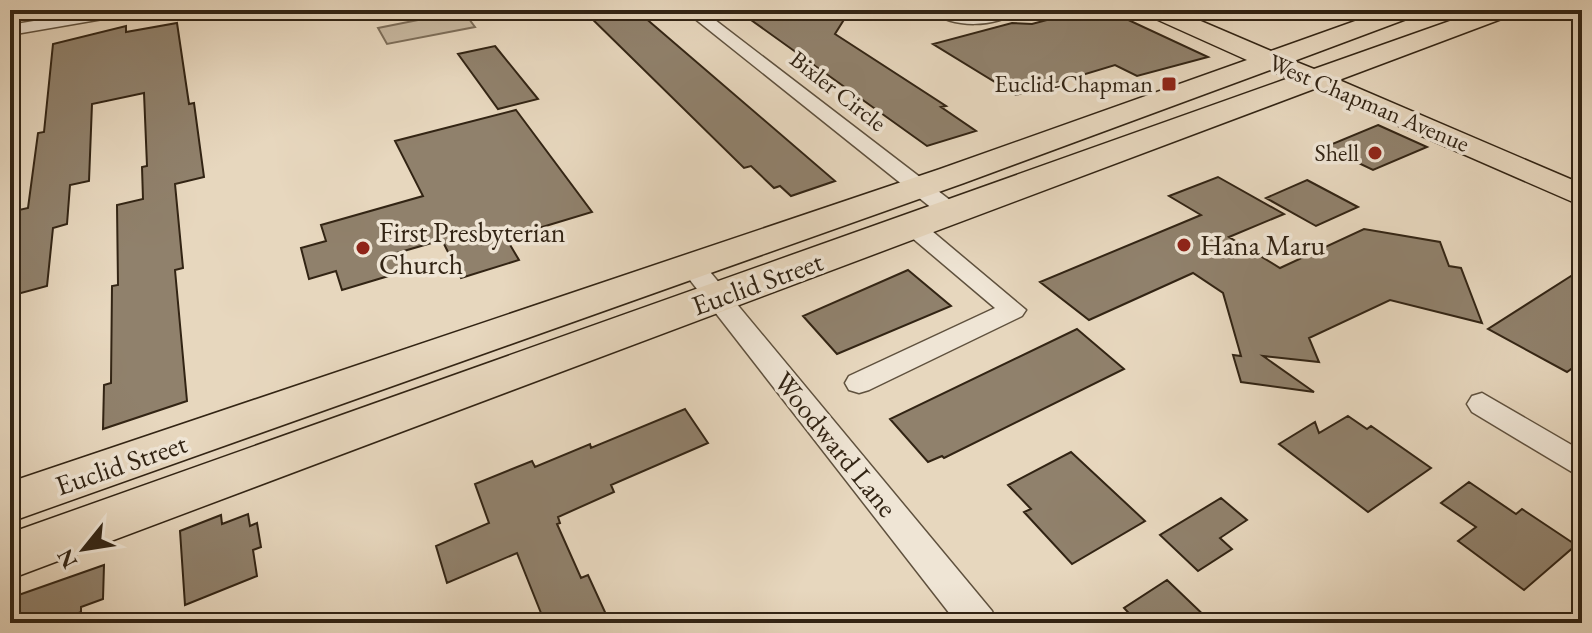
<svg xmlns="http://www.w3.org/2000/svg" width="1592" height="633" font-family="'EB Garamond',serif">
  <rect width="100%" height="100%" fill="#e7d7be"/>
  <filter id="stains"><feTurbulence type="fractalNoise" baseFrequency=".0025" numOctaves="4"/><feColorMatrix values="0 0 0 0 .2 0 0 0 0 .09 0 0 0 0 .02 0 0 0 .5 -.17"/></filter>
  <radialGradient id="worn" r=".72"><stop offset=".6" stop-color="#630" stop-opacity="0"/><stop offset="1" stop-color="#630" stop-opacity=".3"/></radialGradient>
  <path fill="#c8b9a1" stroke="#7d6e5a" stroke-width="2" d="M463,11L475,27L387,44L378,28Z"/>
  <path fill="#90816c" stroke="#322414" stroke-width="2" d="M583,10H636L835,181L791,196L780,186L774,188L751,166L744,168Z
    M794,10H850L835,34L946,106L941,107L976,131L927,146L751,20Z
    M1084,10H1107L1208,57L1137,76L1115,65L1016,95L933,44L1012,23L1032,24Z
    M177,23L189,104L194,103L204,177L175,184L183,268L175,270L187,401L103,429L104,385L111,383L112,286L118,285L117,205L143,199L142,167L147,166L144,93L92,104L89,181L70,185L67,224L53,228L47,286L10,296V212L28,208L38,133L44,132L53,44L126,26V32Z
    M495,46L538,99L498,109L458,54Z
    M516,110L592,212L506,238L519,260L461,278L442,240L397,253L405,271L342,290L336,271L309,279L301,248L326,241L321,225L423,196L395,141Z
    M1378,125L1427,147L1373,170L1325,147Z
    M1218,177L1284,214L1229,237L1280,268L1364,229L1440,242L1449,266L1461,268L1482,323L1390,300L1309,338L1319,362L1263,356L1314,392L1241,382L1233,355L1241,356L1223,293L1193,273L1089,320L1040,282L1201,215L1169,196Z
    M1307,180L1358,207L1316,226L1266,198Z
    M1582,269V361L1567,372L1488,329Z
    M908,270L951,306L837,354L803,316Z
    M1077,329L1124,369L944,458L942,456L928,462L890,419Z
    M685,409L708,443L611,485L614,492L558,517L560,523L557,524L581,578L588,575L610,623H545L517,553L447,583L436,546L489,523L475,484L532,461L535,467L590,444L591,448Z
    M1348,416L1367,429L1371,426L1431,468L1368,512L1279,444L1315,422L1319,433Z
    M1071,452L1145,521L1072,564L1024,512L1031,509L1008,485Z
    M1469,482L1516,514L1522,509L1576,545L1524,590L1458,541L1476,527L1441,503Z
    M1221,498L1247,520L1220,538L1232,549L1198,571L1160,535Z
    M248,514L250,526L257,523L261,547L253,550L257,576L185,605L180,531L221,515L222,524Z
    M104,565L103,599L81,607V612L72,616V623H10V598Z
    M1167,580L1212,623H1138L1124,608Z"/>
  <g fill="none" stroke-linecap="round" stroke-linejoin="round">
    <g stroke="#5f513e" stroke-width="3">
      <path id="street" d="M99,10H134L126,15L10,35V25Z
        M684,10H702L959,207L962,212L959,217H943Z
        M930,10L974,14L1019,10C998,28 950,29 930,10Z
        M912,219L920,221L1026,310L1022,316L869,390L859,393L849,390L845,383L849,376L995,308L904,231L901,226Z
        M692,259L701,261L992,611L997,623H957L683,271L680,266Z
        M1482,393L1582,451V478L1472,412L1467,404L1472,396Z"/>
    </g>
    <g stroke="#322414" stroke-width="3">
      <path id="primary" d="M1143,10H1175L1271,51L1386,10H1421L1417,15L1294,61L1314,69L1481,10H1516L1512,15L1339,80L1582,184V206L1314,89L10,579V533L1289,78L1270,70L964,183L10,522V482L940,169L1247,60L1147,15Z"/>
    </g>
    <use href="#street" fill="#efe5d5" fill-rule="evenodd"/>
    <use href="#primary" fill="#e7d7be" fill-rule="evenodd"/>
  </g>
  <g fill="#8f2418" stroke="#efe5d5" stroke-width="3">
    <rect x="1161" y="76" width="16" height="16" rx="4"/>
    <circle cx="1375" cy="153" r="8"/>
    <circle cx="1184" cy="245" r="8"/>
    <circle cx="363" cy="248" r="8"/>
  </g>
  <g text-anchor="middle" stroke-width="7" stroke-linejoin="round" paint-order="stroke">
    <g font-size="24" fill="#322414" stroke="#efe5d5" text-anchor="end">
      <text x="1153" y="92">Euclid-Chapman</text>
      <text x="1359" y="161">Shell</text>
    </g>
    <g font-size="24" fill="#322414" stroke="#efe5d5">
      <text transform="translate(838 91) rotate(38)" y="8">Bixler Circle</text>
      <text transform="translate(1369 103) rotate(23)" y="8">West Chapman Avenue</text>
    </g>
    <g font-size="28" fill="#322414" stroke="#efe5d5" text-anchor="start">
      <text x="379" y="242">First Presbyterian<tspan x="379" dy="32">Church</tspan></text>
      <text x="1200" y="255">Hana Maru</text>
    </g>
    <g font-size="28" fill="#322414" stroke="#efe5d5">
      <text transform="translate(757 283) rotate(-20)" y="10">Euclid Street</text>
      <text transform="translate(836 444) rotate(51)" y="10">Woodward Lane</text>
      <text transform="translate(121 464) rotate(-19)" y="10">Euclid Street</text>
    </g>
  </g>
  <rect width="1592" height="633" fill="none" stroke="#e7d7be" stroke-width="40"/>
  <rect x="12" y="12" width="1568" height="609" fill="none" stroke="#322414" stroke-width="4"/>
  <rect x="20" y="20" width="1552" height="593" fill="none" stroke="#322414" stroke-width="2"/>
  <g transform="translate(84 549) rotate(240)" stroke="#efe5d5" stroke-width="6" paint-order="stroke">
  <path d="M0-6L14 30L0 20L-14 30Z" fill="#322414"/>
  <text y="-12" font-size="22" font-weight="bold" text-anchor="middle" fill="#322414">N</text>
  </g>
  <rect width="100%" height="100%" filter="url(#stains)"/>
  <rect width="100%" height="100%" fill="url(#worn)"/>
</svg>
